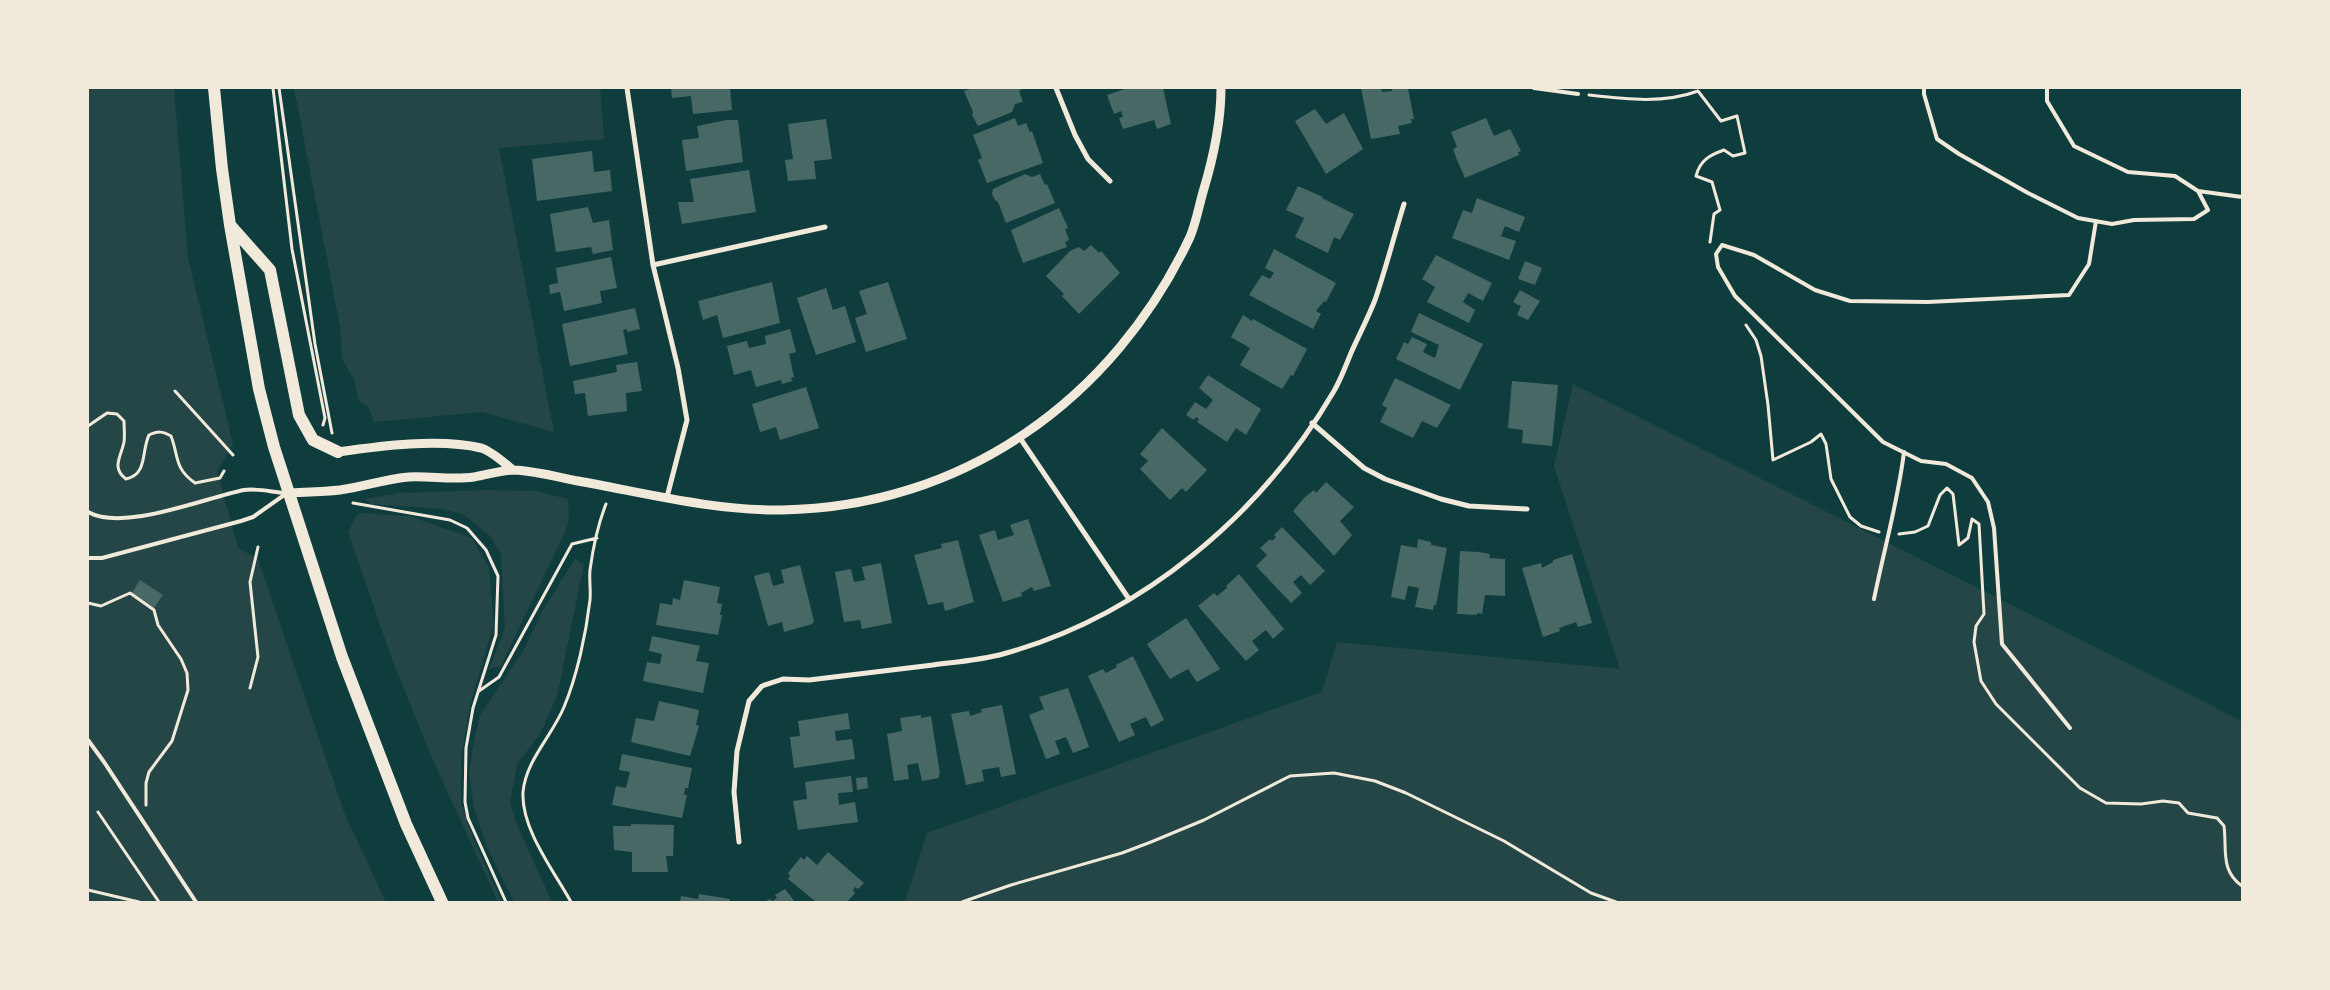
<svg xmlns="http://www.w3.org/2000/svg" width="2330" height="990" font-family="Helvetica,sans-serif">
  <rect width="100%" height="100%" fill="#0f3d3e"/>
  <path fill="#244646" d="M88,88H174L188,258L233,444L217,471L238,548L258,559L345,815L386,902H88Z
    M294,88H600L604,139L499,148L554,432L482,412L374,422L368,406L359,401L354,379L342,359L340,326Z
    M1573,384L2242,721V902H905L927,833L1322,692L1337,642L1620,669L1554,466Z
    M486,490L535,491L568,499L569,516L566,530L501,666L489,669L505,628L501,554L490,536L463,514L442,509L371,504L365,499L400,493Z
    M358,513L409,516L472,538L489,568L494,624L471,701L461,757V802L474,841L502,902H498L432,758L393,662L348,532Z
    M575,559L584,564L557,696L541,732L517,765L510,802L517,825L552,902H514L487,847L474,808L469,773L474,740L480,715L523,651L543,610Z"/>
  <path fill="#486865" d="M671,88H730L732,110L693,114L691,96L672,98Z
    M973,88H1020L1021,90L1019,91L1023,102L1015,104L1012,112L978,126L972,115L973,112L964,91Z
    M1128,88H1163L1171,124L1157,129L1154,120L1123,129L1119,118L1123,117L1121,111L1114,114L1107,95Z
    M1361,88H1381L1382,92L1392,91V88H1408L1414,119H1411L1412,123L1398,126L1400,134L1371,139Z
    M1315,109L1326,124L1344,113L1363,149L1326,174L1295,121Z
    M1015,118L1018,126L1026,123L1030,132L1032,131L1043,163L987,183L978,160L982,158L973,135Z
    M1486,118L1494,136L1510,129L1521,151L1518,152L1519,155L1465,178L1457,160L1453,149L1457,147L1451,132Z
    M826,119L832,159L814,161L816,179L788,181L785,160L793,159L788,124Z
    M727,120H738L743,162L686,171L682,140L699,138L697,126Z
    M592,151L594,172L610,170L612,191L537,201L532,159Z
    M749,170L756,212L682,224L678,202H694L690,179Z
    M1025,174L1032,177L1040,174L1045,185L1047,184L1055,203L1006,223L998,202L995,200L992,194L993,189Z
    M1298,186L1323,197L1322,198L1354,214L1340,240L1334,237L1328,253L1295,237L1304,218L1286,210Z
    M1477,198L1525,217L1519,232L1505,226L1501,236L1516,241L1509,260L1452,238L1463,210L1472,213Z
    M588,207L593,223L609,220L613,250L593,254L591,247L556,252L550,214Z
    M1059,208L1068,228L1065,229L1069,240L1065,242L1067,247L1023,263L1011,230Z
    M1091,245L1099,253L1101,251L1120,273L1079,314L1062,296L1064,294L1046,276L1070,251L1079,247L1084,251Z
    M1274,249L1336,283L1326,302L1324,301L1316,311L1321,314L1313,329L1249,295L1262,275L1270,279L1274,273L1265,268Z
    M1436,255L1492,283L1483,301L1468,293L1463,302L1475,310L1469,323L1427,302L1435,287L1422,279Z
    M611,257L617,288L600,291L602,303L564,311L560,292L550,294L549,285L558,283L556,268Z
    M1525,261L1542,268L1535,285L1518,279Z
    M772,282L780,323L723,338L717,315L703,320L698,301Z
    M888,282L907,339L866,352L855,318L867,314L859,291Z
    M826,288L833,310L845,306L856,342L816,355L797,298Z
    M1520,290L1540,301L1528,320L1517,315L1521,306L1513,302Z
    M635,308L640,329L627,332V329L623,330L628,354L570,366L562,324Z
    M1419,313L1483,344L1460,390L1396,359L1404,342L1408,344L1412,337L1427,344L1423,352L1435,358L1439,345L1411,332Z
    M1243,315L1252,321L1253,319L1307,349L1293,376L1291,375L1282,389L1240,365L1250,348L1231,337Z
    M790,329L796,352L789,354L794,377L791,378L792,381L782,384L781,380L756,387L751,370L734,375L727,346L747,341L749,348L766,344L765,336Z
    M637,362L642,391L626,393L627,411L588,416L585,393L575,394L573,381L617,372L616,365Z
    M1208,375L1261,409L1246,435L1236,428L1227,442L1197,422L1199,419L1196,417L1194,420L1186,415L1195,402L1206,409L1213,400L1199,388Z
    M1395,378L1451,405L1437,428L1422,421L1413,438L1380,422L1387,408L1382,405Z
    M1512,381L1558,385L1552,446L1522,443L1523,430L1508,428Z
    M806,387L819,428L780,440L776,427L760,432L752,404Z
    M1162,428L1207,470L1186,492L1182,488L1170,500L1140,469L1148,461L1140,454Z
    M1326,482L1354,507L1340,521L1352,535L1334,556L1293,511L1305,497L1314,490L1316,493Z
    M1028,519L1051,586L1034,591L1032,587L1021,593L1022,596L1003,602L979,535L995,530L998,540L1014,535L1010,525Z
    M1282,527L1325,571L1310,585L1301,575L1293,582L1302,593L1291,603L1256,566L1267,555L1260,548L1270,539L1272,541L1276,537L1274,535Z
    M1418,539L1431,542V545L1447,548L1436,605H1434L1433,610L1415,607L1419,588L1408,586L1405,600L1391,597L1401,545L1417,548Z
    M958,540L974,602L945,611L943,602L928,605L914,555L942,548L941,544Z
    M1460,551L1479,552L1490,554L1489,558L1505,559V596L1485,595L1482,614L1477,613V615L1457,614Z
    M1572,554L1592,623L1578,627L1576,622L1559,628L1560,631L1543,637L1522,568L1541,563L1542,568L1553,562V560Z
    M881,563L892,623L862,629L860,620L844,622L835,572L851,569L854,582L865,580L862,567Z
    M800,565L814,621L812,624L784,632L782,622L768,626L754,576L769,572L773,586L784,583L781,570Z
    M1239,574L1284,629L1273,639L1266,630L1252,641L1259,650L1246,661L1198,606L1214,593L1217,596L1227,588L1226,586Z
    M140,580L163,595L154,608L132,593Z
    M684,580L720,587L717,603L722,604L720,615H722L718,635L656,625L660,603L672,605L673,598L680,600Z
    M1186,618L1220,669L1197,682L1188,669L1170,679L1147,644Z
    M652,636L700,646L696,661L709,663L703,693L643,681L647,662L660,664L662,654L649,651Z
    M1133,656L1164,720L1151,727L1146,717L1130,724L1135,735L1119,742L1088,676L1103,669L1106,673L1117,667L1116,665Z
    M1068,688L1089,747L1073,753L1066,737L1055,741L1060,754L1046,759L1029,715L1044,709L1039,697Z
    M659,701L699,710L696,725L699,726L690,756L631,742L636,718L654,721Z
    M1002,705L1016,774L1001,777L999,767L982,770L984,781L966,785L951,714L969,711L970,716L982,712L981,709Z
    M848,713L850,729L835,731L836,741L852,739L855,759L794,768L790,737L800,736L798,721Z
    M921,715V718L931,716L940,774H939V778L922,781L918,763L907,765L909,779L894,781L887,734L902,731L900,718Z
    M622,754L692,768L688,788H685L684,795H687L682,818L612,805L616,786L626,788L630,772L619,770Z
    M851,776L853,792L838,793L839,805L855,802L858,822L798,830L793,801L807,799L805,782Z
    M867,777L868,788L857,790L856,778Z
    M631,824L674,825L673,856H666L668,872H632V852L614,850L613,826H631Z
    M828,852L864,883L858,889L855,887L853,891L855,893L847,902H816L788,879L790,876L788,873L801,857L804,860L807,856L817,865Z
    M785,889L795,902H764L770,899L772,901L777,898L775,895Z
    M699,894L730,899L729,902H680L681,896L698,899Z"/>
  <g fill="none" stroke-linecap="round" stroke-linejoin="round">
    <path stroke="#f1e9da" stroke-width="3" d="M273,88L292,249L325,418L323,425
      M279,88L315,344L332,433
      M1589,95C1624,99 1664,104 1698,91L1721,121L1737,116L1745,153L1733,156L1724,150C1710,155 1700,160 1696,176L1712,182L1720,210L1714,214L1710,242
      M1746,325L1756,340L1761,356L1768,405L1773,460L1811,442L1821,434L1826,444L1831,479L1850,517L1861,526L1879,532
      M175,391L233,455
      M88,426L107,413L117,414L124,421C124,428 125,435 124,442C121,457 111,468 126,479C148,474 141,452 149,435C158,431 162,431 171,436C179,457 174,468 195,483L220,478L224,471
      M353,503L450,520L467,528L486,550L498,576L496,635L473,708L466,748L465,802L468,818L506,902
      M1899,534L1915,532L1928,526L1940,495L1947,488L1953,494L1959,545L1968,538L1972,519L1979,524L1984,614L1976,626L1974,642L1981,681L1996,704L2080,788L2106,803L2141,804L2163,801L2179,803L2188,813L2217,818L2224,826C2227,850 2220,870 2242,886
      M88,603L101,606L130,593L154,610L158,625L181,659L187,673L188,690L172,741L149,772L146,783V805
      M250,688L258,657L250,582L258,547
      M479,691L499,677L572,544L597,538
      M98,812L159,902
      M88,890L139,902
      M571,902C554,871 521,829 523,792C526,760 552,736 564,707C577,676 586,634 590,600C591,590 589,580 590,570C593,548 598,524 606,504
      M962,902L1011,885L1122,853L1151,842L1204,820L1290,776L1334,773L1375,781L1406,793L1504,841L1591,893L1616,902"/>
    <path stroke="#f1e9da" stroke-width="4" d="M1534,88L1578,94
      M1924,88V94L1937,139L1959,154L2028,193L2078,218L2112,224L2134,220L2194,219L2208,210L2198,191L2175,176L2128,172L2074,146L2047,101V88
      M2198,191L2242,197
      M88,512C124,532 204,498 244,490C256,488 272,492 285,493
      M88,558H102L241,521L253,517L287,493
      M1874,599C1884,550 1898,501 1904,452
      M2070,728L2002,644L1994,528L1988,502L1972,478L1946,464L1921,461L1883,442L1735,296L1718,267L1716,254L1722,245L1754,255L1815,290L1850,301L1928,302L2069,295L2089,264L2096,221
      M88,740L104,762L196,902"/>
    <path stroke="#f1e9da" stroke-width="5" d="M627,88L653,265L678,368L687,420L667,497
      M1056,88L1075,135L1088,159L1110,181
      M653,265L825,227
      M1312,423L1364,468L1385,479L1441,499L1469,506L1527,509
      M1020,438L1129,599
      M739,842L734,792L737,751L749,701L762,686L783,679L809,680C850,675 892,670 933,665C956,662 981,660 1003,654C1142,616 1262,514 1334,391C1341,379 1346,365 1351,353C1359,335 1368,318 1375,300C1386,268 1394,236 1404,204"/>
    <path stroke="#f1e9da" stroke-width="9" d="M338,452C380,446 439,438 481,448C492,451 504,463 513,470
      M287,493C304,492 322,492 340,490C363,487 385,479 409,477C431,476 453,480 474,477C487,475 501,470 514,470C535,471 558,477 578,481C645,493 714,511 782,510C963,507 1114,399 1190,237C1196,223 1199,206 1203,192C1213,159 1221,122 1221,88"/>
    <path stroke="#f1e9da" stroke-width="12" d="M214,88L222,169L230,225L259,389L274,447L342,657L406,824L442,902
      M230,225L270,270L299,415L313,440L338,452"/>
  </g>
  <rect width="2330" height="990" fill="none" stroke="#f1e9da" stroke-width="178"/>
</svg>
